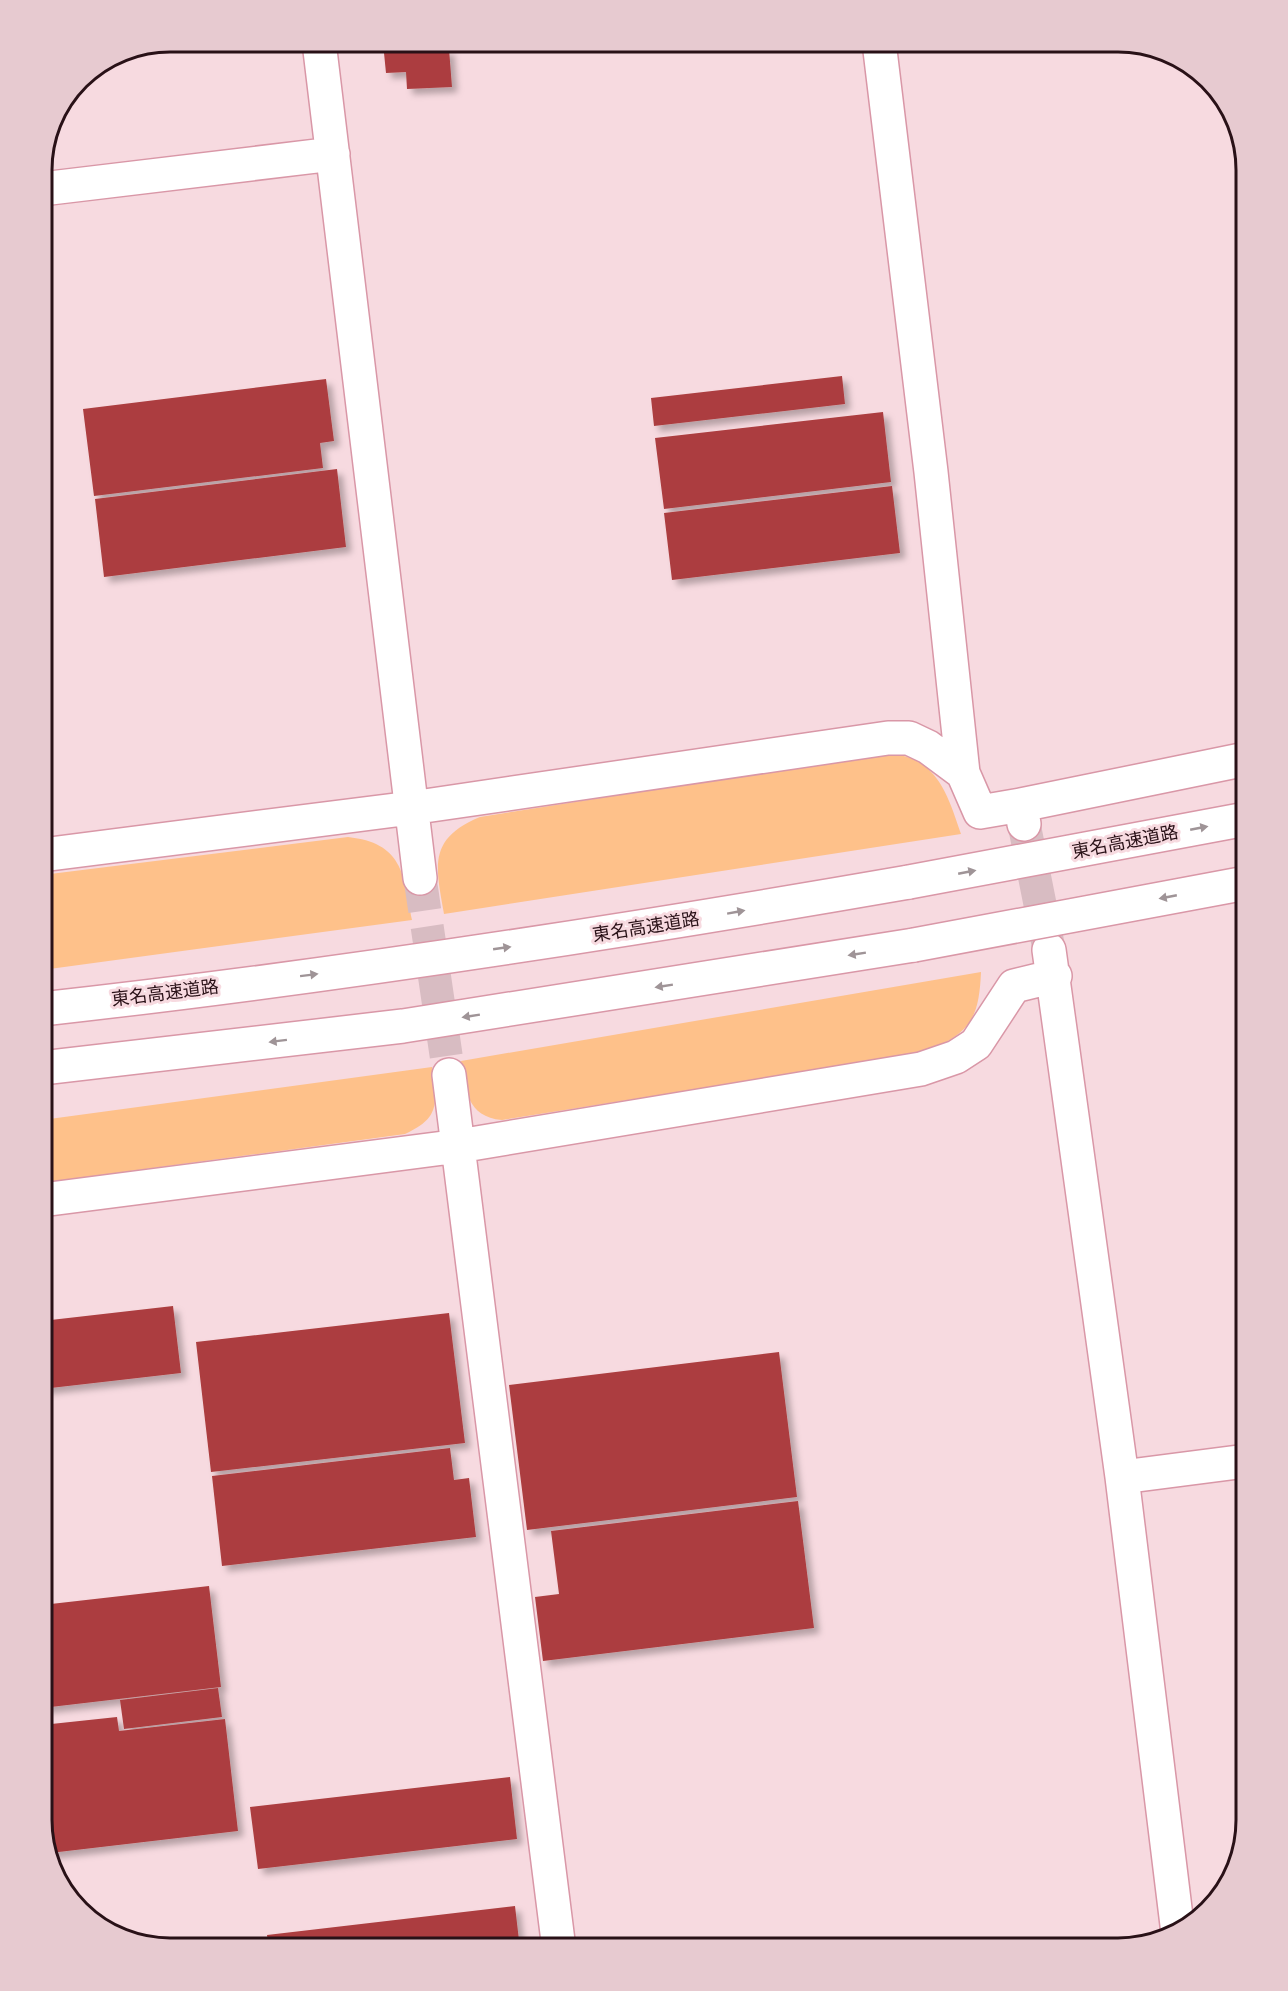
<svg xmlns="http://www.w3.org/2000/svg" width="1288" height="1991" font-family="Helvetica,'Noto Sans JP',sans-serif">
  <defs>
    <filter id="shadow"><feDropShadow dx="5.5" dy="5.5" stdDeviation="3" flood-color="#0004"/></filter>
  </defs>
  <rect width="100%" height="100%" fill="#f7dae0"/>
  <path fill="#fec18a" d="M887,753C937,757 947,793 961,834L444,914C436,867 427,839 480,817Z
    M348,837C402,843 404,873 412,920L42,970V875Z
    M981,972C979,1021 969,1033 924,1053L502,1120C467,1117 465,1089 461,1061Z
    M432,1067C437,1102 441,1118 405,1134L42,1183V1120Z"/>
  <path fill="#ac3e3f" filter="url(#shadow)" d="M449,49L452,87L407,89L406,72L386,73L384,53Z
    M842,376L845,404L654,426L651,398Z
    M326,379L334,441L320,443L323,468L94,496L83,409Z
    M883,412L891,482L664,509L655,438Z
    M337,469L346,547L104,577L95,499Z
    M892,486L900,553L672,580L664,513Z
    M173,1306L181,1373L42,1389V1321Z
    M449,1313L465,1443L211,1472L196,1342Z
    M779,1352L797,1497L527,1530L509,1385Z
    M450,1448L454,1480L469,1478L476,1537L222,1566L212,1476Z
    M798,1501L814,1628L543,1661L535,1597L559,1594L551,1531Z
    M209,1586L221,1687L42,1708V1605Z
    M218,1688L222,1717L124,1729L120,1700Z
    M117,1717L119,1731L225,1719L238,1831L50,1853L42,1820V1725Z
    M510,1777L517,1839L258,1869L250,1807Z
    M515,1906L520,1949H269L267,1935Z"/>
  <g fill="none" stroke-linecap="round" stroke-linejoin="round">
    <path stroke="#d8bcc2" stroke-width="33" stroke-dasharray="33 16" stroke-linecap="butt" d="M1024,824L1049,949
      M420,878L449,1075"/>
    <g stroke="#d997a7" stroke-width="36">
      <path id="minor" d="M319,42L420,878
        M879,42L931,472L963,773
        M42,189L333,154
        M1021,805L1246,759
        M42,855L411,808L888,738H909L928,747L963,773L980,812L1021,805L1024,824
        M1049,950L1122,1477L1178,1933
        M449,1075L559,1949
        M42,1200L459,1146L921,1069L956,1057L976,1044L1014,986L1055,976
        M1122,1477L1246,1461"/>
    </g>
    <g stroke="#d997a7" stroke-width="36">
      <path id="highway" d="M42,1009C332,977 621,932 909,882
        M42,1068L403,1026L914,945"/>
    </g>
    <use href="#minor" stroke="#fff" stroke-width="33"/>
    <use href="#highway" stroke="#fff" stroke-width="33"/>
    <g stroke="#d997a7" stroke-width="36" stroke-linecap="butt">
      <path id="highway-bridge" d="M909,882L1246,819
        M914,945L1246,883"/>
    </g>
    <use href="#highway-bridge" stroke="#fff" stroke-width="33"/>
  </g>
  <defs><path id="oneway-solid" d="M-6-.8H1V-3.2L6.5 0L1 3.2V.8H-6Z" transform="scale(1.5)"/></defs>
  <g fill="#9f9497">
    <use href="#oneway-solid" transform="translate(1199 828) rotate(-11)"/>
    <use href="#oneway-solid" transform="translate(967 872) rotate(-11)"/>
    <use href="#oneway-solid" transform="translate(1168 897) rotate(169)"/>
    <use href="#oneway-solid" transform="translate(736 912) rotate(-10)"/>
    <use href="#oneway-solid" transform="translate(502 948) rotate(-8)"/>
    <use href="#oneway-solid" transform="translate(857 954) rotate(171)"/>
    <use href="#oneway-solid" transform="translate(309 975) rotate(-7)"/>
    <use href="#oneway-solid" transform="translate(664 986) rotate(171)"/>
    <use href="#oneway-solid" transform="translate(471 1016) rotate(171)"/>
    <use href="#oneway-solid" transform="translate(278 1041) rotate(173)"/>
  </g>
  <g text-anchor="middle" stroke-width="6" stroke-linejoin="round" paint-order="stroke">
    <g font-size="18" fill="#291117" stroke="#f7dae0">
      <text transform="translate(1125 842) rotate(-11)" y="6">東名高速道路</text>
      <text transform="translate(646 927) rotate(-9)" y="6">東名高速道路</text>
      <text transform="translate(165 993) rotate(-7)" y="6">東名高速道路</text>
    </g>
  </g>
  <path d="M0 0H1288V1991H0ZM170 52H1118A118 118 0 0 1 1236 170V1820A118 118 0 0 1 1118 1938H170A118 118 0 0 1 52 1820V170A118 118 0 0 1 170 52Z" fill="#e7cad0" fill-rule="evenodd"/>
  <path fill="none" stroke="#291117" stroke-width="3" d="M170 52H1118A118 118 0 0 1 1236 170V1820A118 118 0 0 1 1118 1938H170A118 118 0 0 1 52 1820V170A118 118 0 0 1 170 52Z"/>
</svg>
